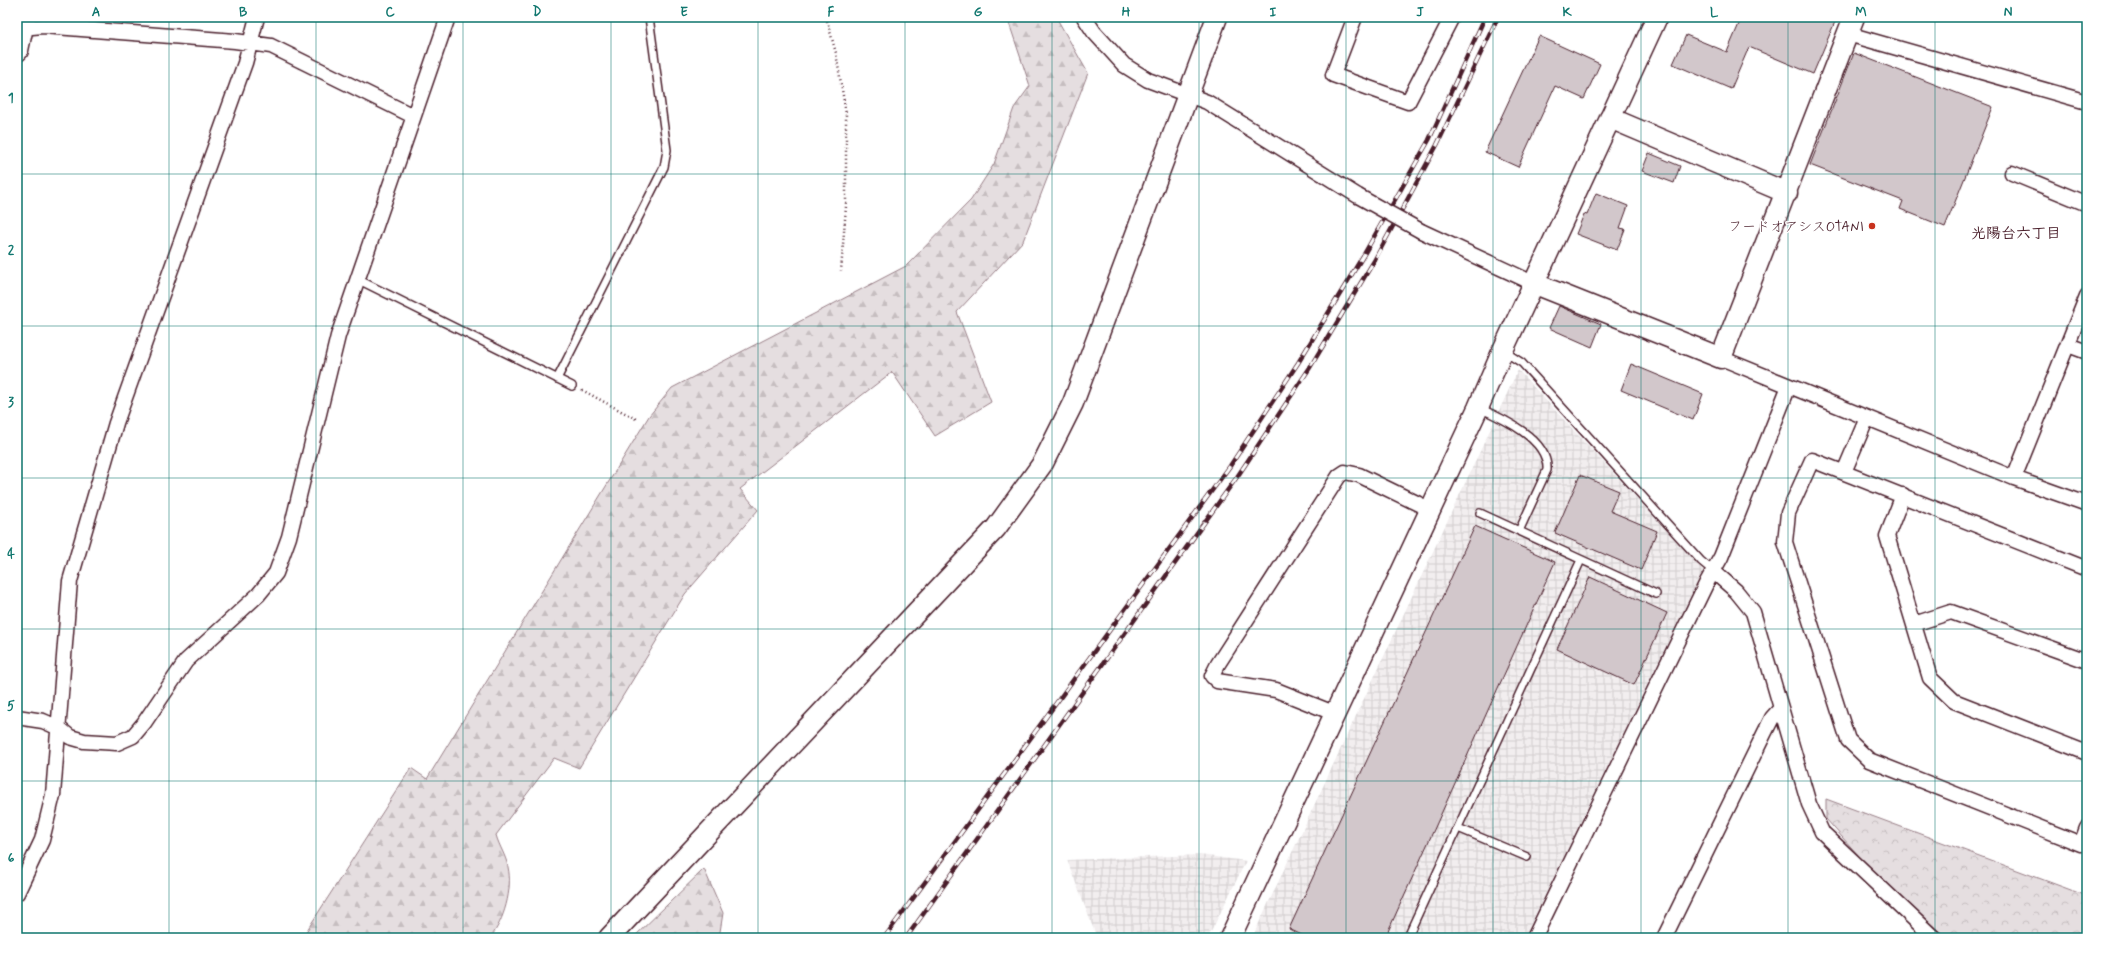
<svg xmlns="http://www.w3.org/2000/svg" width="2104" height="955" font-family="Mynerve,'Klee One',sans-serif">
  <defs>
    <pattern id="industrial-grid" width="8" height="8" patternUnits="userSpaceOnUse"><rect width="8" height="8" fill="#f2eeef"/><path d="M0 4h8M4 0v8" fill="none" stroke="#d1cccd"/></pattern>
    <pattern id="forest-firs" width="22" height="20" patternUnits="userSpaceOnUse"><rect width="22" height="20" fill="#e5dee0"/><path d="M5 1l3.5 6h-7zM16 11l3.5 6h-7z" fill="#c6bec0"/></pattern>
    <pattern id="park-crowns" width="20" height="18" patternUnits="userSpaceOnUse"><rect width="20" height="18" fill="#e5dee0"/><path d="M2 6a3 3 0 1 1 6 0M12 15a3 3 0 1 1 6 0" fill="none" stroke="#c6bec0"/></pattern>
  </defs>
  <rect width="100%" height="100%" fill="#fff"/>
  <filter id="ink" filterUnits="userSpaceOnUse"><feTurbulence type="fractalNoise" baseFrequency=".025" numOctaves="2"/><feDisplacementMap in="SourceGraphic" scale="8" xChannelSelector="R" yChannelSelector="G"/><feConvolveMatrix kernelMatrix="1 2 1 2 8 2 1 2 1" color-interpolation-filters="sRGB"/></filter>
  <g filter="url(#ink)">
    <path fill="url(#industrial-grid)" d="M1518,370L1703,570L1524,938H1252Z
      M1200,855L1246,861L1208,938H1097L1067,860Z"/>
    <path fill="url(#forest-firs)" stroke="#987e86" d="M1007,17H1056L1088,73L1023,241L957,312L991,402L935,436L892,372L740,489L758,510L685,594L579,768L554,758L496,835C499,846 506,856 508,867C513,889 504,921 490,938H302L411,768L427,779L649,416L672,388L906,266L971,200L994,164L1014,108L1030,86Z
      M704,869L723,913L719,938H633Z"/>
    <path fill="url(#park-crowns)" stroke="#987e86" d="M1826,799L2087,896V938H1947L1875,874L1826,819Z"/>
    <path fill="#d2c7cb" stroke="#4a1f2b" d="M1742,17H1837L1813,74L1749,47L1731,89L1673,64L1686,35L1727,52Z
      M1539,36L1600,64L1584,99L1555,86L1518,167L1485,152Z
      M1854,53L1993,107L1945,227L1900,209L1903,201L1810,165Z
      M1649,153L1680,166L1674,183L1642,171Z
      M1596,193L1628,206L1620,228L1625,229L1617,250L1576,234L1584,214L1587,215Z
      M1559,306L1601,324L1592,347L1549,328Z
      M1631,364L1703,394L1693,420L1621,390Z
      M1580,475L1619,491L1610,511L1657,531L1641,570L1555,533Z
      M1475,526L1555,562L1385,938H1308L1289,929Z
      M1590,577L1667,613L1634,685L1557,649Z"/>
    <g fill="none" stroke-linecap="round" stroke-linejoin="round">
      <g stroke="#4a1f2b" stroke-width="10">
        <path id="lane" d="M357,279L572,386
          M1505,352L1522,363L1701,561L1713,571
          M557,379L664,167L667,150L649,17
          M1479,408C1502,418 1549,439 1547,470L1519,531
          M1480,513L1656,594
          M1458,828L1527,857
          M1407,938L1581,560"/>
      </g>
      <g stroke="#4a1f2b" stroke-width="17">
        <path id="street" d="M1084,17L1094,32L1124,65L1148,80L1207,102L1358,196
          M1355,17L1333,75L1408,102L1452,17
          M21,28L43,26L235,41L271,46L413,116
          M1848,34L2087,102
          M2012,173L2087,204
          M1421,231L1533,283
          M2068,345L2087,352
          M1721,358L2014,478L2087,504
          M1844,472L1867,418
          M2014,478L2087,296
          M1903,495L1887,536L1930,678L1954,701L2087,753
          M2087,569L1812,460L1788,513L1785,542L1848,740L1869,760L2081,844L2087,828
          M1713,571L1736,591L1753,612L1809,804L1822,832L1934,938
          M1914,624L1951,612L2087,661
          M1336,714L1276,690L1217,681L1212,676L1218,664L1339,476L1345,472L1359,475L1431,510
          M17,717L43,721L59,728L70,737L84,741L117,743L133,736L144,723L186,661L258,595L276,573L289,537L338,336L448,17
          M17,893L42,840L53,795L70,581L116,423L245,63L257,17
          M1534,938L1707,582L1721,557L1789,386
          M1664,938L1764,734L1772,718L1781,708"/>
      </g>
      <g stroke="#4a1f2b" stroke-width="23">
        <path id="secondary" d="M1610,118L1787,193
          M1533,283L1721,358L1854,17
          M609,938L996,528L1043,463L1073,403L1217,17
          M1230,938L1478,408L1503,350L1657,17"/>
      </g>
      <g stroke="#4a1f2b" stroke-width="25">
        <path id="highway" d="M17,50L24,17"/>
      </g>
      <path stroke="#4a1f2b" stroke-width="2.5" stroke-dasharray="1 3" stroke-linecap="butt" d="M826,17L836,53L846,114V206L841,271
        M582,390L636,419"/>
      <use href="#lane" stroke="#fff" stroke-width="7"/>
      <use href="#street" stroke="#fff" stroke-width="14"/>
      <use href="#secondary" stroke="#fff" stroke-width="20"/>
      <use href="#highway" stroke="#fff" stroke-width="22"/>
      <g stroke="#4a1f2b" stroke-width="4.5">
        <path id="rail" d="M884,938L1230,466L1298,363L1363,256L1429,140L1485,17
          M906,938L1237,477L1309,369L1374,261L1437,145L1498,17"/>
      </g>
      <use href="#rail" stroke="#fff" stroke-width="3" stroke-dasharray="9" stroke-linecap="butt"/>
      <g stroke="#4a1f2b" stroke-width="17" stroke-linecap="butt">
        <path id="street-bridge" d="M1358,196L1421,231"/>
      </g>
      <use href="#street-bridge" stroke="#fff" stroke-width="14"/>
    </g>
  </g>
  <path fill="none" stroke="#0f766e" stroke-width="1" stroke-opacity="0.55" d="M169,17V938M316,17V938M463,17V938M611,17V938M758,17V938M905,17V938M1052,17V938M1199,17V938M1346,17V938M1493,17V938M1641,17V938M1788,17V938M1935,17V938M17,174H2087M17,326H2087M17,478H2087M17,629H2087M17,781H2087"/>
  <circle fill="#c8321e" stroke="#fff" stroke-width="1.5" cx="1872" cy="226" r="4"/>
  <g text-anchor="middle" stroke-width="3" stroke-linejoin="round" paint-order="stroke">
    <g font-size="14" fill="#4a1f2b" stroke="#fff" text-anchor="end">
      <text x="1864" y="231">フードオアシスOTANI</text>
    </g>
    <g font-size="15" font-weight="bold" fill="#4a1f2b" stroke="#fff">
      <text x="2016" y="238">光陽台六丁目</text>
    </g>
  </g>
  <rect width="2104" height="955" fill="none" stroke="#fff" stroke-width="44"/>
  <rect x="22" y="22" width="2060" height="911" fill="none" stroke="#0f766e" stroke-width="1.5"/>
  <g font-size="13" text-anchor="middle" font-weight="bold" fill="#0f766e">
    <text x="96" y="16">A</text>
    <text x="243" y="16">B</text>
    <text x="390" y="16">C</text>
    <text x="537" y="16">D</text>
    <text x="684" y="16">E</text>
    <text x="831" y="16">F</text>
    <text x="978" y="16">G</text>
    <text x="1126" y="16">H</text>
    <text x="1273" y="16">I</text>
    <text x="1420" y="16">J</text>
    <text x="1567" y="16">K</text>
    <text x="1714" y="16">L</text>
    <text x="1861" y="16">M</text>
    <text x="2008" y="16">N</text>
    <text x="11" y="102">1</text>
    <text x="11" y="254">2</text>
    <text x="11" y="406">3</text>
    <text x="11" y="558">4</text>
    <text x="11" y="710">5</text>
    <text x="11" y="862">6</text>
  </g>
</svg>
